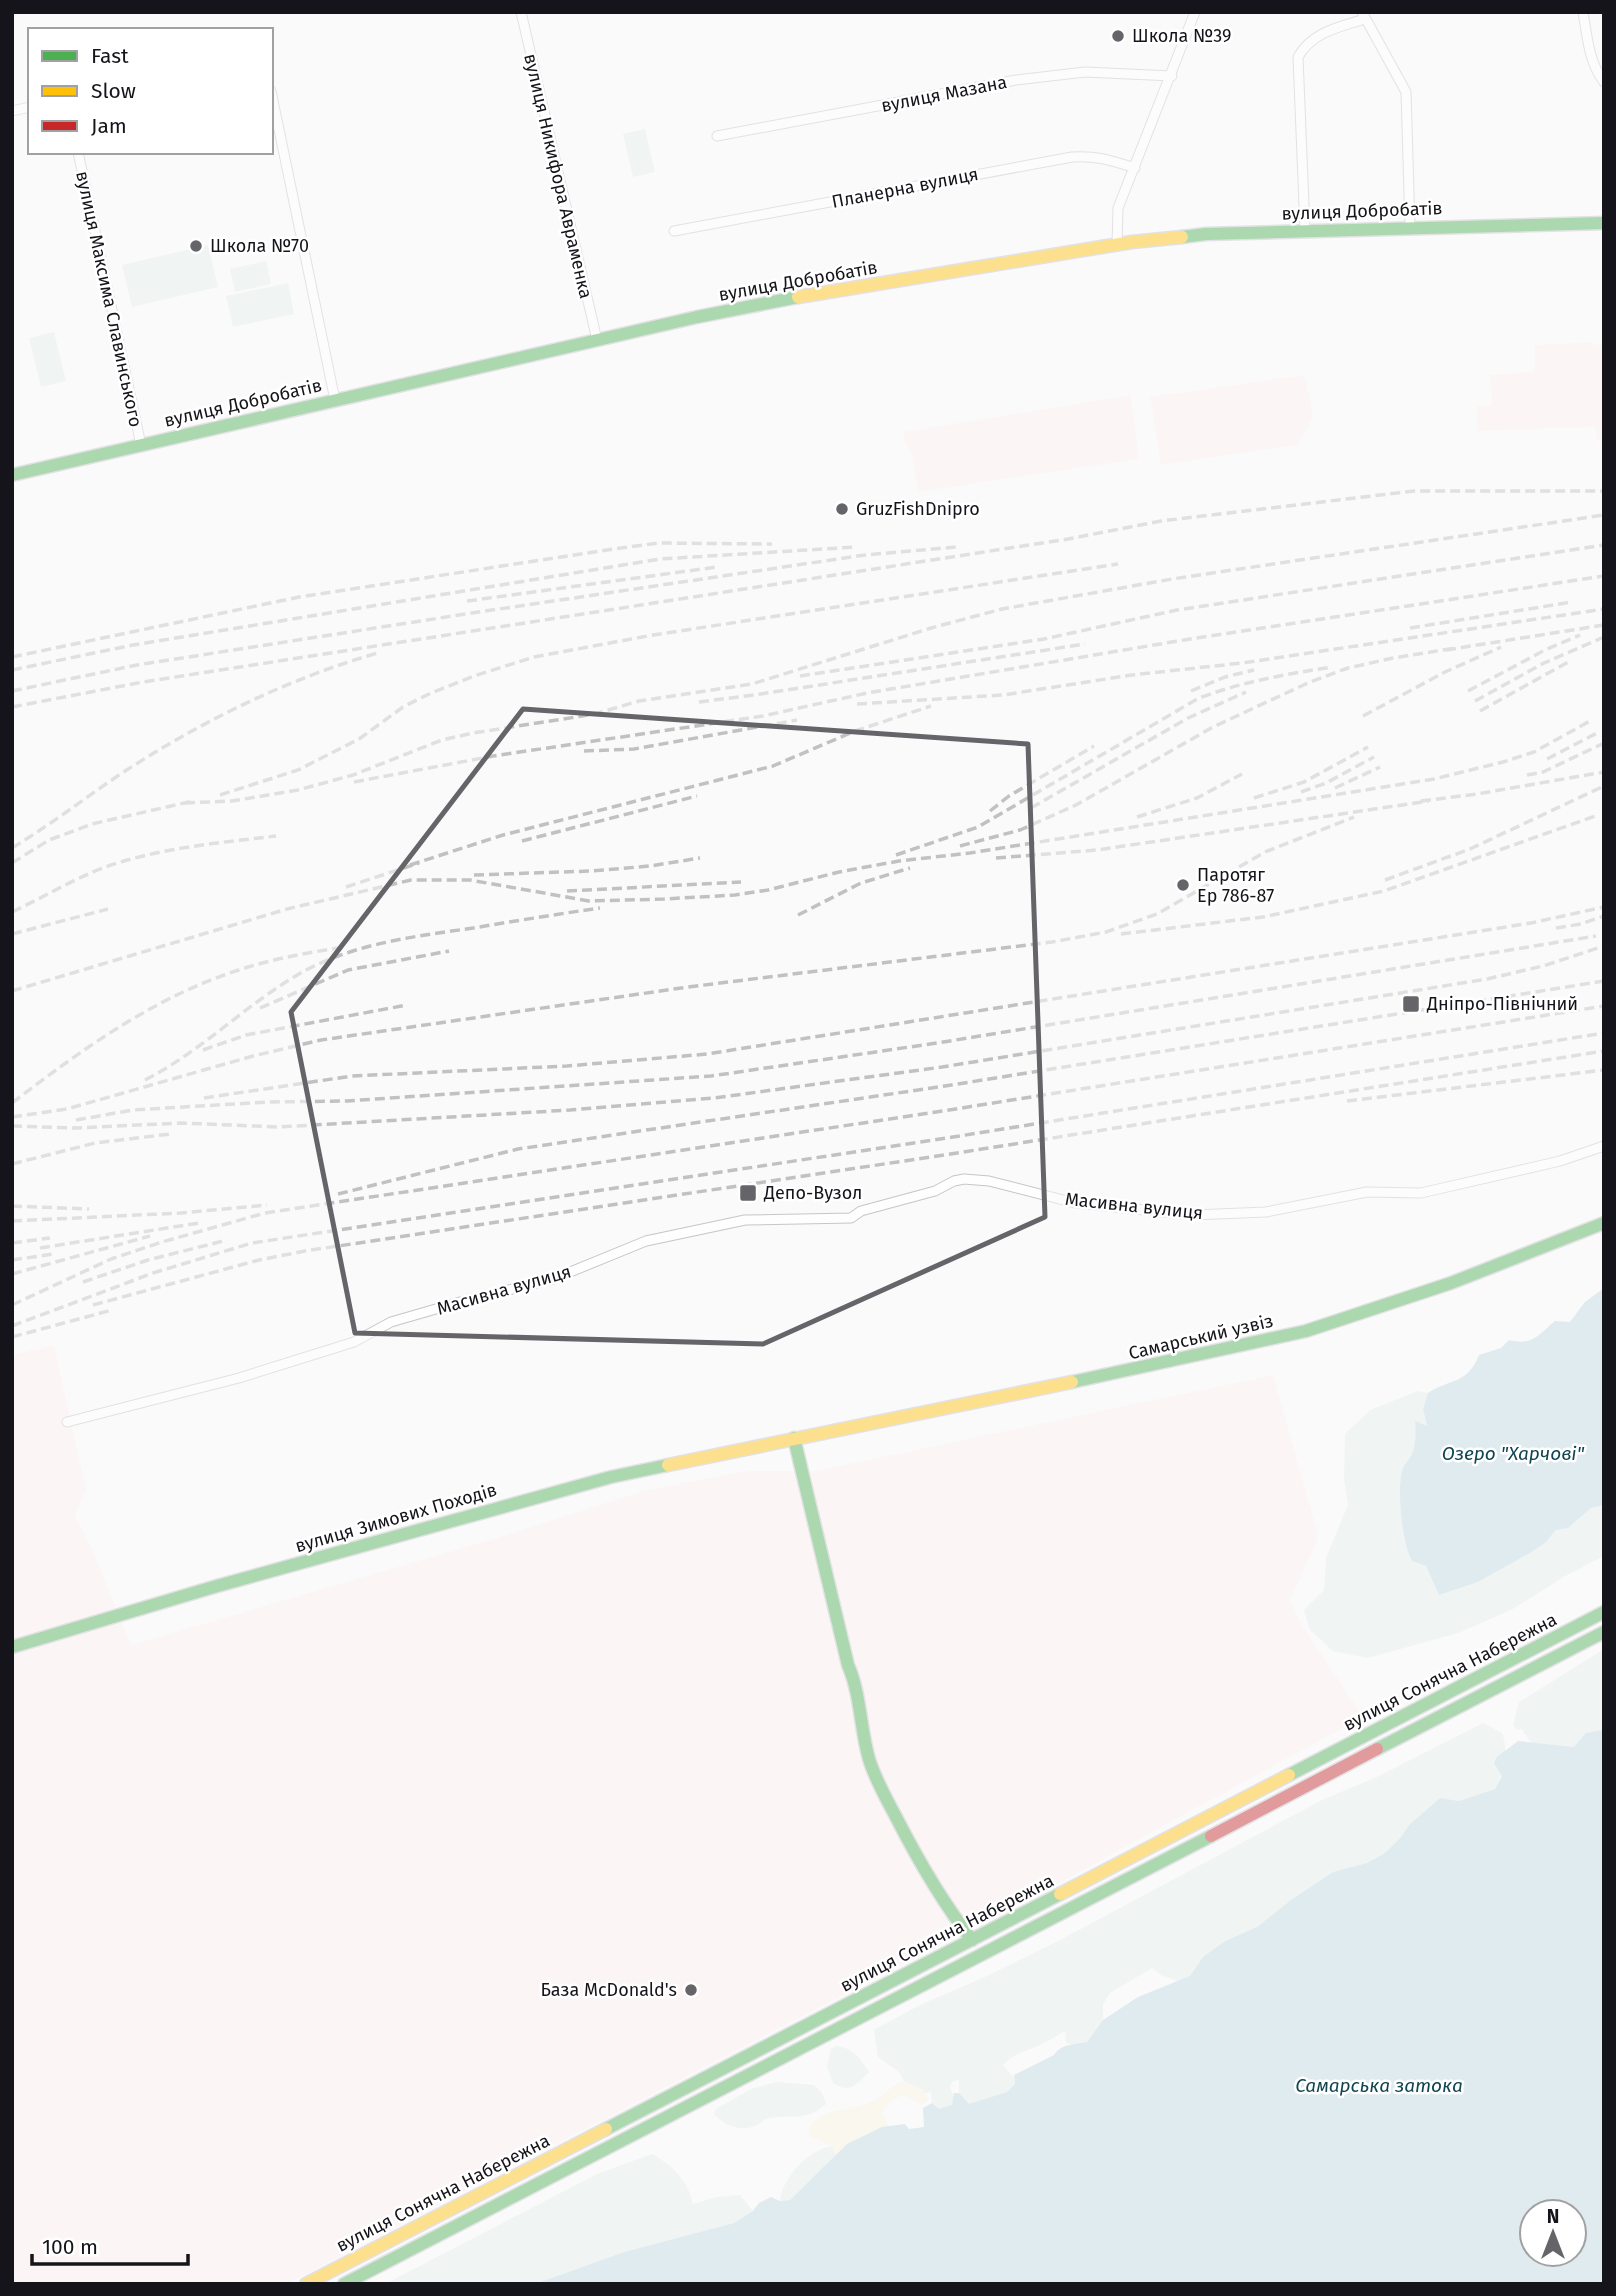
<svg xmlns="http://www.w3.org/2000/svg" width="1616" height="2296" font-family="'Fira Sans',sans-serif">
  <rect width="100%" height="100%" fill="#fafafb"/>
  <path fill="#fcf2ed" d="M1593,342L1594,345L1604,344V440L1596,441L1595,427L1477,431V406L1492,405L1490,375L1535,371V345Z
    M1304,375L1310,397L1313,418L1298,445L1161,465L1150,397Z
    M1131,395L1139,459L918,492L912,455L905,443L903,432Z
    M54,1345L86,1489L75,1516L94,1554L131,1645L500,1537L643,1491L746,1471H815L1273,1375L1318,1534L1316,1544L1290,1599L1300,1622L1363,1717L1061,1882L287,2284H12V1355Z"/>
  <path fill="#e4eee8" d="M645,129L655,172L633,177L623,134Z
    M208,245L218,287L132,307L122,265Z
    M266,261L271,284L235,292L230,269Z
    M288,283L294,314L233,327L226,296Z
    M54,332L66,381L41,387L29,338Z
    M1418,1391L1428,1393L1423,1409L1427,1427L1415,1422C1416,1433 1416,1444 1412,1455C1410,1460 1405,1464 1403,1469C1396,1489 1402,1543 1412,1561L1426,1566L1439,1595L1478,1582L1530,1553L1545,1543L1556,1530L1568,1528L1591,1508L1604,1505V1556L1567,1575L1511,1610L1458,1633L1368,1658L1333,1651L1310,1630L1304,1610L1324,1590L1326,1558L1348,1505L1344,1479L1345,1434L1370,1410Z
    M1604,1649V1731L1586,1733L1574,1747L1531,1743L1522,1729L1517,1730L1513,1725L1519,1702Z
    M1483,1723L1502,1733C1509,1751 1504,1771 1495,1789L1459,1801L1440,1798L1409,1825L1401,1837L1385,1853L1367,1863L1333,1872L1291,1900L1257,1927L1225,1941L1203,1957L1190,1976L1178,1981L1161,1975L1152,1968L1110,1993L1103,2004V2020L1087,2042L1070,2044L1066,2042L1065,2031C1058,2035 1051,2039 1044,2043C1029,2051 1015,2052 1003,2065L1014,2078L1015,2084L1007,2092L969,2105L959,2093V2079L952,2082L950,2087L954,2097L952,2105L939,2109L932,2103L931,2092L923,2094L907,2086L899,2072L878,2057L874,2030L920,2005L987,1976L1062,1939L1324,1799L1377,1777Z
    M837,2046C853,2048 861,2059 869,2072C855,2085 851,2094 833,2083L827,2067L831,2049Z
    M776,2082L814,2085L822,2093L826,2104C806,2122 792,2114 769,2118C761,2120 766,2120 759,2124C743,2133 726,2127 714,2114L716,2109L751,2089Z
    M832,2146L836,2155L790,2200L780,2201C782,2178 809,2149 832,2146Z
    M652,2154C672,2165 688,2180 693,2204L716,2197L740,2195L753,2211L734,2223L624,2252L535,2284H385L597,2174Z"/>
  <path fill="#faf4e0" d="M904,2081L922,2089L929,2099L922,2105C916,2103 911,2098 906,2096C897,2094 885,2106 882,2113L889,2127C875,2127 846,2145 836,2155L832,2146L811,2137L808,2131C820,2106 849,2112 871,2102C884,2096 891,2085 904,2081Z"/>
  <path fill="#c0d9e0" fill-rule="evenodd" d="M1604,1288V1505L1591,1508L1568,1528L1556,1530L1545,1543L1530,1553L1478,1582L1439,1595L1426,1566L1412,1561C1402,1543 1396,1488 1403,1468C1405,1463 1410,1459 1412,1454C1416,1444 1416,1432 1415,1421L1427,1426L1423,1409L1428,1393C1451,1378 1467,1385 1479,1355L1501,1348L1509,1340C1533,1346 1538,1335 1555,1321L1570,1322L1585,1302Z
    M1603,1730L1604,2284H535L624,2252L734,2223L753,2211L759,2203L771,2197L780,2201L790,2200L847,2144L882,2127L905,2124L909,2129L924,2127L923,2108L932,2103L939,2109L952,2105L954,2093H959L969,2104L1007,2092L1015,2084L1014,2075L1054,2055C1061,2044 1075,2044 1087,2042L1103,2020L1138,1997L1190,1976L1203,1957L1225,1941L1257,1927L1291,1900L1333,1872L1367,1863L1385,1853L1401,1837L1409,1825L1440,1798L1459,1801L1495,1789L1502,1776L1494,1763L1497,1757L1518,1741L1574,1747L1586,1733ZM1532,2212H1574V2254H1532Z"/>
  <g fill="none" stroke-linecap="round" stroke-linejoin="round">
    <g stroke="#c6c5c8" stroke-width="11">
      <path id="street" d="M521,12L597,340
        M1362,12L1406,92L1410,227
        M1583,12C1587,36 1589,63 1604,82
        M271,91L335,400
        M12,111L30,107
        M717,136L1016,80L1085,72L1172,76
        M78,152L141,445
        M1305,230L1298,57C1312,32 1339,27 1365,19
        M674,231L1072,157C1095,155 1113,161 1135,168
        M1117,245L1118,208L1195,12
        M67,1422L239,1378L354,1342L391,1322L460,1302L553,1279L646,1241L745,1220L851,1218L861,1211L935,1191L954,1181L964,1179L989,1181L1075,1203L1193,1215L1266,1212L1367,1192L1421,1193L1560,1161L1604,1146"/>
    </g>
    <g stroke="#c6c5c8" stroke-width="15">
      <path id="fast" d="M1182,237L1206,234L1604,223
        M12,475L697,317L798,297
        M1072,1382L1306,1331L1451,1283L1604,1223
        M794,1438L848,1665C861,1695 860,1728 869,1759C875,1779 886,1798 896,1817C918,1860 942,1902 972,1940
        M12,1647L217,1586L611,1477L668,1465
        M1377,1749L1604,1632
        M1289,1775L1604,1612
        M606,2129L1060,1894
        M344,2284L1211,1836"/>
    </g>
    <g stroke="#c6c5c8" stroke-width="15">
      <path id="slow" d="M798,297L1132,242L1182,237
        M668,1465L1072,1382
        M1060,1894L1289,1775
        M306,2284L606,2129"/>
    </g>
    <g stroke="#c6c5c8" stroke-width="15">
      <path id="jam" d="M1211,1836L1377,1749"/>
    </g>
    <use href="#street" stroke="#fefefe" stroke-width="9"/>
    <use href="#fast" stroke="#4caf50" stroke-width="12"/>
    <use href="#slow" stroke="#ffc107" stroke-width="12"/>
    <use href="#jam" stroke="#c62828" stroke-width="12"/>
    <path stroke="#c1c1c1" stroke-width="3.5" stroke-dasharray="10 5" stroke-linecap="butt" d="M467,601L717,567
      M1410,628L1572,602
      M1446,650L1604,625
      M12,657L299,597L614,549L659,543L772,544
      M12,670L133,645L660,559L856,547
      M800,676L1044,639L1177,610L1604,545
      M12,691L137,665L472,613L865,555L956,547
      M1191,691L1225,677L1254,670
      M1468,691L1545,650L1580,635
      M1475,701L1544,663L1604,637
      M699,702L754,695L1085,644
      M857,704L1003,695L1132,675L1242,663L1604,609
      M12,707L143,682L1068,539L1161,521L1414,491H1604
      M1480,711L1570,661
      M1363,716L1445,672L1501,647
      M584,751L634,749L797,720
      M1547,759L1597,733
      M1527,775L1543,772L1602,744
      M354,782L493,756L763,716L867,693L1184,640L1604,576
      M1335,788L1380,767
      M1301,792L1326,783L1374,757
      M220,795L298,770L359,739L403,707L431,693L474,676L534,657L653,635L1118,564
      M1254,798L1304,782L1368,747
      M1421,801L1477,794L1604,772
      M185,803L232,801L298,790L353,775L442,740L473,733L595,714L639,701L752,684L931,628L1002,609L1172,579L1604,515
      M1031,808L1188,718L1246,692
      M990,811L1009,796L1094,746
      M1137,817L1197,798L1242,774
      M522,841L697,796
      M960,846L1020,830L1076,805L1213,727L1310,682L1348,668L1393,658L1456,648
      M12,848C50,825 85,798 122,773C202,721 289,678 381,652
      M896,855L978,827L1199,698C1242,682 1286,674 1332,667
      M996,858L1097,850L1429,801
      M12,863L49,840L92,824L193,801
      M410,865L503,835L773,766L855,731L931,706
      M474,875L591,871L650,866L700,858
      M1385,880L1470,849L1604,786
      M346,887L419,863
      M567,891L741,882
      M12,912C42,898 70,881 100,869C156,848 218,843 276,836
      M798,915L861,883L910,868
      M1556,928L1581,924L1604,916
      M12,934L108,909
      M1121,934L1263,917L1384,891L1598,815
      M12,991L287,909L411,880H470L589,901L664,899L735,895L768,890L839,872L899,861L970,853L1434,779L1503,762L1534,752L1590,721
      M260,1008L348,970L449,951
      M203,1050L246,1035L407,1005
      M145,1080C204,1050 250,1000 308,969C359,943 417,936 473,928C515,921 558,914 600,908
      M204,1098L352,1076L567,1066L707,1054L1531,923L1604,907
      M1347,1101L1604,1070
      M12,1103C84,1048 157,995 245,968C277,958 311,952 345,947
      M12,1117L67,1109L253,1056L321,1040L688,987L1052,942L1106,932L1157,914L1265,852L1354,817
      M76,1120L133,1110L268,1102L347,1101L711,1076L937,1043L1596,936
      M12,1126L74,1128L181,1123L279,1127L570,1110L714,1098L942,1067L1487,979L1543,966L1604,946
      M12,1164L95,1143L170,1134
      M338,1194L518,1149L945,1086L1604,981
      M12,1206L89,1209
      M12,1221L181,1213L267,1205
      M12,1243L50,1238
      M40,1248L199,1223
      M12,1260L54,1254
      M12,1274L150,1236
      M83,1282L148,1260L227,1240
      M12,1305L111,1259L162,1242L265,1213L949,1110L1604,1006
      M93,1305L259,1260L305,1251L957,1153L1604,1051
      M12,1326L153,1273L252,1243L953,1137L1604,1033
      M12,1337L112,1310"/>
  </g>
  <path d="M0 0H1616V2296H0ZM523,709L1028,744L1045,1217L763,1344L355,1333L291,1012Z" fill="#fafafb" fill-opacity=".55" fill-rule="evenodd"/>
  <path fill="none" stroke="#656469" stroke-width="5" stroke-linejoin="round" d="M523,709L1028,744L1045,1217L763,1344L355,1333L291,1012Z"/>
  <g fill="#656469" stroke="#fff" stroke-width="2.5">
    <circle cx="1118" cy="36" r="7"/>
    <circle cx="196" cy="246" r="7"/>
    <circle cx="842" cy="509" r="7"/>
    <circle cx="1183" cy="885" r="7"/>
    <rect x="1402" y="995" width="18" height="18" rx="3.5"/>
    <rect x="739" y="1184" width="18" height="18" rx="3.5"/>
    <circle cx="691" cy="1990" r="7"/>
  </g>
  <g text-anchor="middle" stroke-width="5" stroke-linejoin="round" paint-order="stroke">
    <g font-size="18" fill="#15141a" stroke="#fff" text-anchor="start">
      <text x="1132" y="42">Школа №39</text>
      <text x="210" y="252">Школа №70</text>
      <text x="856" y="515">GruzFishDnipro</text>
      <text x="1197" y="881">Паротяг<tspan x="1197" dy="21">Ер 786-87</tspan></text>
      <text x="1427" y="1010">Дніпро-Північний</text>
      <text x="764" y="1199">Депо-Вузол</text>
      <text x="677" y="1996" text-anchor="end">База McDonald's</text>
    </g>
    <g font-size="18" fill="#15141a" stroke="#fff">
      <text transform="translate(944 94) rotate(-11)" y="6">вулиця Мазана</text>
      <text transform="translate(558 176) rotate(77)" y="6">вулиця Никифора Авраменка</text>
      <text transform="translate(905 188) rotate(-11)" y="6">Планерна вулиця</text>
      <text transform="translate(1362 211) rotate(-2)" y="6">вулиця Добробатів</text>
      <text transform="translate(798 281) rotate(-10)" y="6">вулиця Добробатів</text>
      <text transform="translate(109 299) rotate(78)" y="6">вулиця Максима Славинського</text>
      <text transform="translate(243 403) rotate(-13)" y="6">вулиця Добробатів</text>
      <text transform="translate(1134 1206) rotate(6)" y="6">Масивна вулиця</text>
      <text transform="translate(504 1290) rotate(-16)" y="6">Масивна вулиця</text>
      <text transform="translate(1201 1337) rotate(-13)" y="6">Самарський узвіз</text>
      <text transform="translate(396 1518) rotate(-16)" y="6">вулиця Зимових Походів</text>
      <text transform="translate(1450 1672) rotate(-27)" y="6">вулиця Сонячна Набережна</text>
      <text transform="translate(947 1933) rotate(-27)" y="6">вулиця Сонячна Набережна</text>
      <text transform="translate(443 2193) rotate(-27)" y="6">вулиця Сонячна Набережна</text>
    </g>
    <g font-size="19" font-style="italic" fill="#114551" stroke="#fff">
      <text x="1513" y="1460">Озеро "Харчові"</text>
      <text x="1379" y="2092">Самарська затока</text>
    </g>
  </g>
  <rect width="1616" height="2296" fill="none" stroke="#15141a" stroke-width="28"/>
  <rect x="28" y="28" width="245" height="126" fill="#ffffff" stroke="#a1a1a3" stroke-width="2"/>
  <rect x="42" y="51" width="35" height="10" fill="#4caf50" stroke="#a1a1a3" stroke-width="2"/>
  <text x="91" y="63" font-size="21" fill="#15141a">Fast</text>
  <rect x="42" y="86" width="35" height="10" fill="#ffc107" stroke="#a1a1a3" stroke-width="2"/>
  <text x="91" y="98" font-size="21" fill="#15141a">Slow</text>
  <rect x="42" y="121" width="35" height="10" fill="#c62828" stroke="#a1a1a3" stroke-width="2"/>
  <text x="91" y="133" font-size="21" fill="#15141a">Jam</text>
  <g transform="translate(1553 2233)"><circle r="33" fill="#ffffff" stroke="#a1a1a3" stroke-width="2"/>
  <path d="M0-5L12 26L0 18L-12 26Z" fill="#656469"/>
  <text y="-10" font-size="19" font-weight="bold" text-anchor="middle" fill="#15141a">N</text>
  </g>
  <path d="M32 2254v10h156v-10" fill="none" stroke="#15141a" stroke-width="3.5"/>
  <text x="42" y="2254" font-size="21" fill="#15141a" stroke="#ffffff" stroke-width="5" paint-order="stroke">100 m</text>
</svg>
